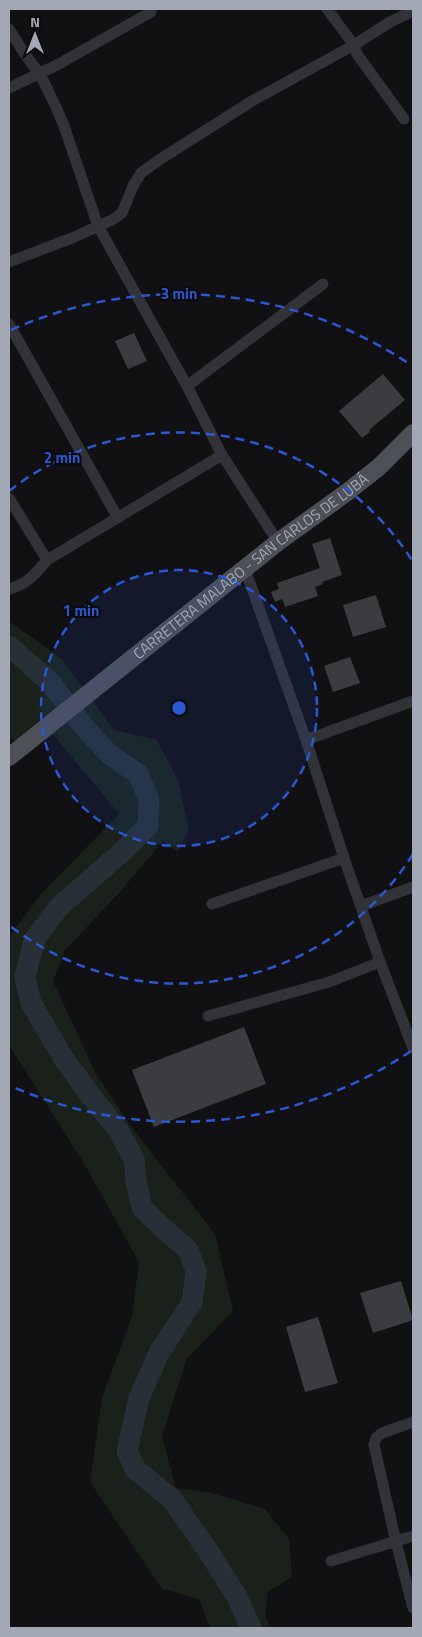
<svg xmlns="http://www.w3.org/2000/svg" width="422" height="1637" font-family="'Titillium Web',sans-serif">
  <rect width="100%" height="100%" fill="#111113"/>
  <path fill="#19211a" d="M9,621L62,659L114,730L157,740L178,780L189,829L178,852L163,841L120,892L66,949L53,981L95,1072L132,1128L215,1234L233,1311L186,1360L162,1437L176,1488L212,1493L265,1509L289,1539L292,1577L268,1592L265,1616L270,1628H210L199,1599L162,1589L90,1482L102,1398L132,1316L139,1262L85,1165L9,1045V937L42,893L119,814L45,725L25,745L9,738Z"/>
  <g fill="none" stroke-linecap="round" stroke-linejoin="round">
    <path stroke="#273037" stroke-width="21" d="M9,646L50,682L85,728L109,754L138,774L149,799L148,826L123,851L59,907L34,940L25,978L31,1003L64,1059L91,1096L118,1130L134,1159L136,1180L142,1208L164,1229L188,1250L196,1271L192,1302L159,1353L139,1398L127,1451L135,1469L172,1499L210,1554L237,1597L251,1628"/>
  </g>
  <path fill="#3b3c40" d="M134,333L147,361L128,369L115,341Z
    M383,374L405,400L369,430L370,432L362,438L339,411Z
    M330,538L342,575L322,582L323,584L315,587L318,596L285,607L282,599L275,602L271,592L279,589L277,583L320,568L312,544Z
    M376,595L386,627L353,637L343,605Z
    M350,657L360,683L333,692L324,666Z
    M244,1027L266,1084L154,1127L132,1070Z
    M401,1281L413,1320L373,1333L360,1293Z
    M318,1317L338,1383L305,1392L286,1327Z"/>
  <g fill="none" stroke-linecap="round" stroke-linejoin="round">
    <path stroke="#323338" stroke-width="11" d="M327,9L354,45L357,54L404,119
      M9,29L26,56L40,74L56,107L64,126L98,226L187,386L222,455L278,542
      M9,88L57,65L151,12
      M9,262L72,238L112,220L122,213L133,186L141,173L159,160L252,101L354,45L390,22L413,11
      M9,324L118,518
      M187,386L323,284
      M9,498L47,560
      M245,569L306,740L344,858L380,962L413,1048
      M9,589C26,585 36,574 47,560L222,455
      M306,740L413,701
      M212,904L344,858
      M361,906L413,887
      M208,1016L329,982L380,962
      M413,1422L382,1433L376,1438L374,1445L396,1542L413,1608
      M331,1561L413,1536"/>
    <path stroke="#4e5057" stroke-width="18" id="s1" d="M9,757L278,542L346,493L379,467L413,433"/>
  </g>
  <circle cx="179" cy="708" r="138" fill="#2a57d4" fill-opacity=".12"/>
  <g fill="none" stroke="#2a57d4" stroke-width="2.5" stroke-dasharray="9 6">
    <circle cx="179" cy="708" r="138"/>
    <path d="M413 854A276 276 0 0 1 9 925M9 491A276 276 0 0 1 413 562"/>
    <path d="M411 1051A414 414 0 0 1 11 1086M11 330A414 414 0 0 1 411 365"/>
  </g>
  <g text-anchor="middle" stroke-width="4.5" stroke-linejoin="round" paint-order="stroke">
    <g font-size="15" fill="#a2a8b4" stroke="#0c0c0e">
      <text dy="5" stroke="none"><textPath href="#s1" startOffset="308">CARRETERA MALABO - SAN CARLOS DE LUBÁ</textPath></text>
    </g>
  </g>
  <circle cx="179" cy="708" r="8" fill="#2a57d4" stroke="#0c0c0e" stroke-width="2.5"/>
  <g font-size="15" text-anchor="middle" font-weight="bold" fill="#2a57d4" stroke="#0c0c0e" stroke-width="4.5" stroke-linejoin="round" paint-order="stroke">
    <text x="179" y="299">3 min</text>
    <text x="62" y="463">2 min</text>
    <text x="81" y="616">1 min</text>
  </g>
  <rect width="422" height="1637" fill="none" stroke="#a2a8b4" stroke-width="20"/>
  <g transform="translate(35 35)" stroke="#0c0c0e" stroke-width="4" paint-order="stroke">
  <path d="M0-4L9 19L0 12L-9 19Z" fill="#a2a8b4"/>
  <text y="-8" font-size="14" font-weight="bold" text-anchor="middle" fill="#a2a8b4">N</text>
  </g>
</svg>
